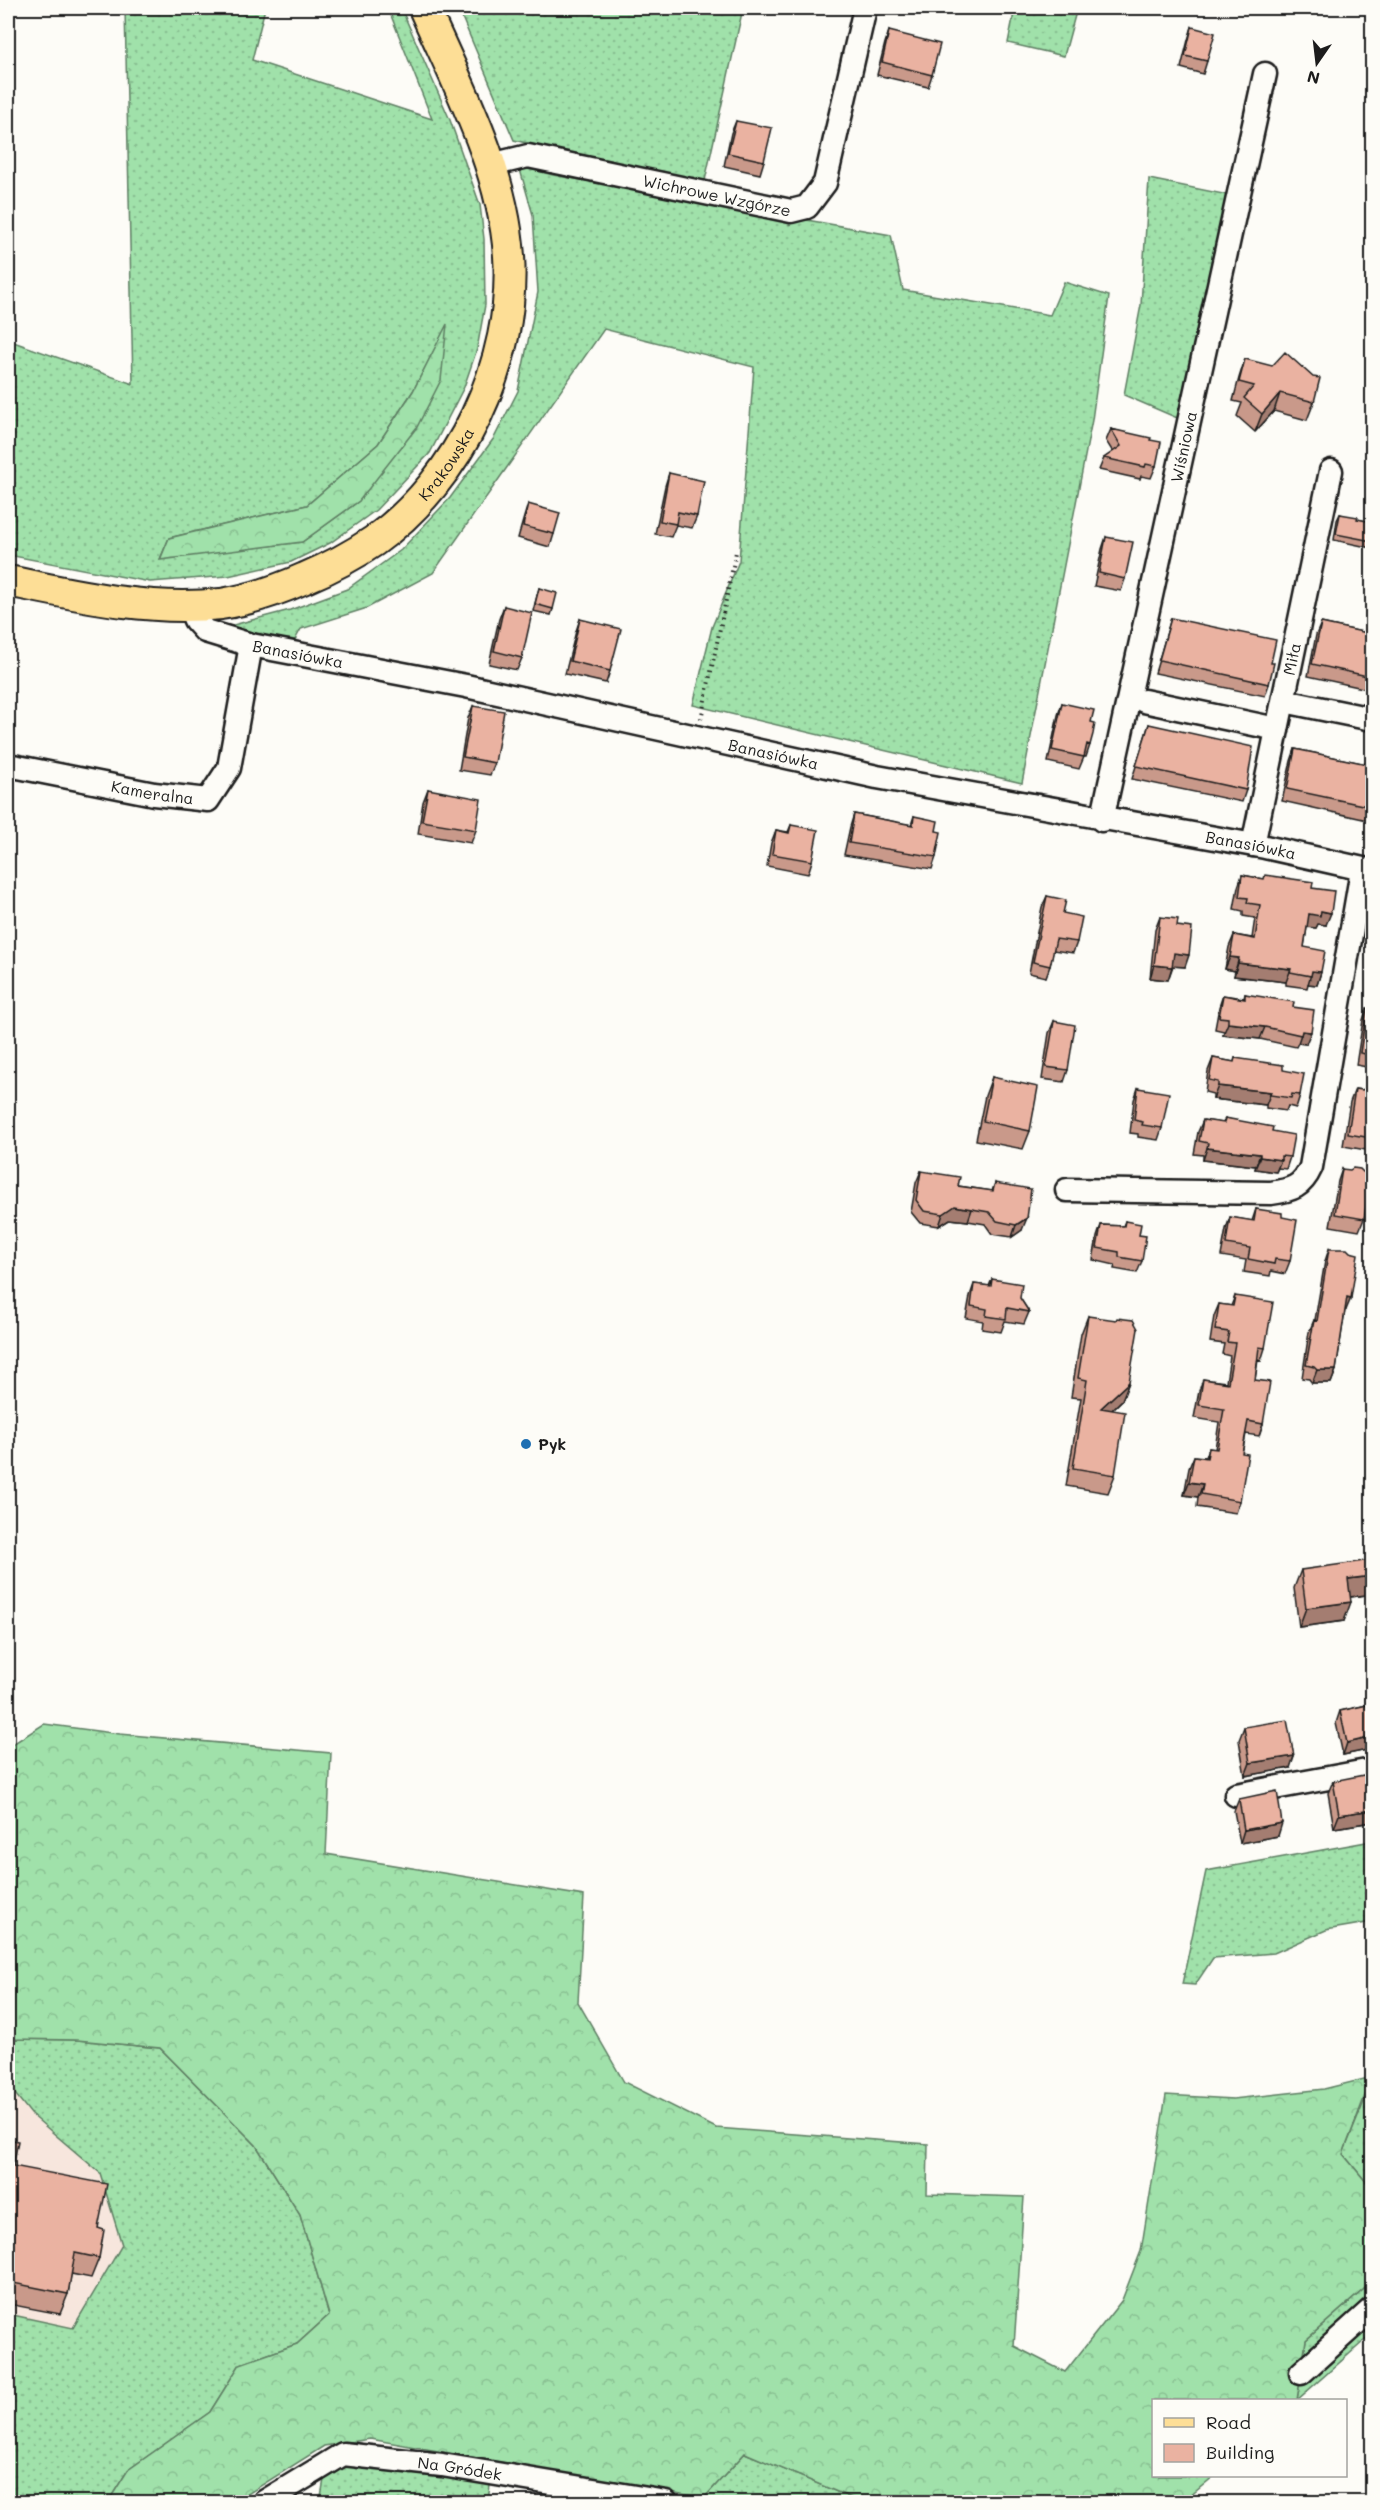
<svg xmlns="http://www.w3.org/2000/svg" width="1380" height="2510" font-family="Mali,sans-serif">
  <defs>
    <pattern id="grass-dots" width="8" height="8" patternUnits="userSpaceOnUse" patternTransform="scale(1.5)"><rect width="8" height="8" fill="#a0e1aa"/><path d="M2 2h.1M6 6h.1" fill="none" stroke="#89c092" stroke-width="1.8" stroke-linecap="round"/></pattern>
    <pattern id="forest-crowns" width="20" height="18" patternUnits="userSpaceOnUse" patternTransform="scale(1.5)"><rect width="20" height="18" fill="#a0e1aa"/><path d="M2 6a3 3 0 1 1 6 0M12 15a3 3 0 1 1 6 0" fill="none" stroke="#89c092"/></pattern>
  </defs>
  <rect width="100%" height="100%" fill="#fdfcf7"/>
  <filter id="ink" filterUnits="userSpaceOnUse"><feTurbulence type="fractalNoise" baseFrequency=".0167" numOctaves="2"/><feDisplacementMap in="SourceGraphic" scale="12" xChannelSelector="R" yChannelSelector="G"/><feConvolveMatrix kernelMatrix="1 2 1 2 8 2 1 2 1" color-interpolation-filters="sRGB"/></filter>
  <g filter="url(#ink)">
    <path fill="#f7e6dd" d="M8,2085L31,2114L100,2173L122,2245L73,2328L8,2314Z"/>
    <path fill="url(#grass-dots)" stroke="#5e7e63" stroke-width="1.5" fill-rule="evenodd" d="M125,8H265L252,60L432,119L388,8H401L450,120L480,205L484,239L485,305L477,349L464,387L430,453L376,510L330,543L291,562L228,576L150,582L8,555V340L133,384ZM446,327L359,501L302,542L160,559L169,538L307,505L378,444L413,391Z
      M458,8H743L704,185L514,140Z
      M1015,8H1077L1064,56L1008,43Z
      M519,166L553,175L891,235L903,290L1050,315L1064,282L1109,296L1092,420L1022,783L693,705L712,627L739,561L754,367L604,329L433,573L367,608L301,629L295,640L234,634L233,625L290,610L347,589L401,550L450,498L494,438L518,391L538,292L533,215Z
      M1149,179L1248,199L1198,427L1124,395L1141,305Z
      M1372,1841V1922L1326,1930L1274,1953L1213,1958L1195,1985L1182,1984L1206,1871Z
      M8,2039L77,2040L160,2048L256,2145L300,2215L329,2315L297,2344L240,2364L210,2412L128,2470L108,2502H8V2314L73,2328L122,2245L100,2173L31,2114L8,2085Z
      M1372,2082V2189L1343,2154Z
      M1372,2282V2334L1297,2400L1306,2340Z
      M745,2453L861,2502H731L704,2498Z
      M361,2462L490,2485L488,2502H320L326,2468Z"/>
    <path fill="url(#forest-crowns)" stroke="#5e7e63" stroke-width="1.5" d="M447,324L441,380L417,427L359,501L302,542L160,560L169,538L307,505L378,444L413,391Z
      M44,1724L120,1734L331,1753L326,1854L584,1896L578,2002L624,2082L716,2128L928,2144L927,2194L1024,2197L1014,2346L1065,2372L1122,2300L1141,2251L1166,2095L1233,2099L1324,2089L1372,2077L1343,2154L1372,2189V2282L1306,2340L1297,2400H1154V2476H1214L1183,2502H861L745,2453L704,2498L370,2439L324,2446L235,2502H108L128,2470L210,2412L240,2364L297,2344L329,2315L300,2215L256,2145L160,2048L77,2040L8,2039V1747Z"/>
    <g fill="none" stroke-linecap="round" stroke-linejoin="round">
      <g stroke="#1c1c1c" stroke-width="27">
        <g id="minor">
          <path id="s1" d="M491,165L528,156L791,211L807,207L825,183L865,8"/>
          <path id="s2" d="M189,606L195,620L205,631L251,645L466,686L877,777L1265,847L1372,871"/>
          <path d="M1144,701L1277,729"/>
          <path d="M1284,701L1372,719"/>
          <path id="s3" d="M8,765L154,794L208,800L229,768L251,645"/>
          <path id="s4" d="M1102,820L1265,74"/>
          <path id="s5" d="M1253,845L1331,471"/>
          <path d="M1067,1190L1271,1193C1292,1190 1302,1187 1311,1167L1362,870"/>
          <path d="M1236,1795L1372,1770"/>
          <path d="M1301,2373L1372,2309"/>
          <path id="s6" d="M264,2502L343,2454L442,2465L666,2502"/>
        </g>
      </g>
      <g stroke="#1c1c1c" stroke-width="34">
        <g id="major">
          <path id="s7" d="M8,581C77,595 149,612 221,604C249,600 278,590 305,578C329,568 352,556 374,541C460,480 516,362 509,256C503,169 459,87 424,8"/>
        </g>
      </g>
      <path stroke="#1c1c1c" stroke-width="4" stroke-dasharray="1.5 4.5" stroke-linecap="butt" d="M701,719L736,552"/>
      <use href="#minor" stroke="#fdfcf7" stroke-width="22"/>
      <use href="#major" stroke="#fdde96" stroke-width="30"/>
    </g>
    <path fill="#c9998a" stroke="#1c1c1c" stroke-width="1.5" d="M805,8H824L822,12Z
      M1192,27L1207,61L1203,74L1181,68L1188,40Z
      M889,31L932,75L928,87L877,75L885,43Z
      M736,121L764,161L760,174L724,166L731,133Z
      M1245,359L1314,402L1307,420L1274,411L1255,432L1237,416L1242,403L1233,401L1239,378Z
      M1111,429L1150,440L1156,466L1151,478L1141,476L1140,479L1099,470L1104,458L1113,452L1106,441Z
      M669,473L697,516L692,528L676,525L671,537L655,534L665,486Z
      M528,504L554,534L550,547L518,538L524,517Z
      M1340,514L1357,519L1372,522V548L1334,540L1337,520Z
      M1106,537L1125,579L1121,591L1094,586L1102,549Z
      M539,588L553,609L551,615L533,611Z
      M504,606L522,658L517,670L489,664L499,619Z
      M1171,618L1271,663L1269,684L1265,696L1155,673Z
      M580,619L610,671L606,683L565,674L576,631Z
      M1321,623L1372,634V690L1308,676L1316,635Z
      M1062,703L1091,722L1090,745L1086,757H1084L1079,769L1048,762L1058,715Z
      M473,706L495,763L490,775L459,770L468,718Z
      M1149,724L1246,790L1242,802L1132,779Z
      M1295,749L1372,765V821L1282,801L1291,761Z
      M428,789L476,830L471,843L418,834L423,802Z
      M854,814L911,825L914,816L936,831V857L932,869L844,855L850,827Z
      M791,825L812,861L808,874L767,866L771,843L776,830L788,832Z
      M1242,875L1312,888L1326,925L1318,924L1316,928L1307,927L1304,947L1321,972L1317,985L1308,984L1307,988L1286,985V982L1234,976L1235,971L1225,969L1229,947L1234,935L1252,938L1255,918L1243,916V911L1234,909L1238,887Z
      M1047,896L1063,913L1077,942L1073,953L1053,950L1050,966L1046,977L1029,973L1042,907Z
      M1160,917L1177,926L1185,967L1173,966L1168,980L1150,978L1155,930Z
      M1245,994L1293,1007L1306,1044L1298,1043L1296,1047L1260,1039L1223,1035L1224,1031L1215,1029L1219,1007L1223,995L1244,998Z
      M1367,1008H1372V1068L1356,1065L1363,1020Z
      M1054,1021L1068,1070L1064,1082L1042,1079L1049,1033Z
      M1213,1058L1234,1062L1235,1058L1283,1070L1300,1095L1296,1108L1288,1106L1286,1111L1266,1108V1105L1213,1099V1094L1205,1092L1208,1071Z
      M992,1077L1030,1131L1023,1149L976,1140L985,1096Z
      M1138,1088L1162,1128L1158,1140L1138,1137V1134L1130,1133L1134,1100Z
      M1355,1089L1362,1090H1372V1151L1343,1146L1350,1102Z
      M1225,1118L1272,1131L1290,1157L1286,1169L1278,1168L1276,1172L1255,1169L1256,1166L1203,1160V1155L1194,1154L1198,1132L1203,1120L1223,1123Z
      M1342,1169L1364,1219L1359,1231L1330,1226L1338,1181Z
      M921,1171L958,1186L992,1191L995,1183L1022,1230L1012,1237L992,1234L985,1224L968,1221L950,1219L939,1226L920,1223L911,1212L916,1183Z
      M1256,1209L1282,1217L1290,1261L1285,1274L1271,1271L1270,1276L1244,1272L1246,1260L1221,1256L1226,1229L1230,1217L1252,1221Z
      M1125,1221L1139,1235L1142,1261L1137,1273L1114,1269L1115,1265L1093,1260L1097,1237L1101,1225L1123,1226Z
      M1329,1249L1346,1310H1345L1336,1370L1331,1383H1312L1309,1379L1302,1378L1309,1332L1314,1320H1315L1325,1261Z
      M992,1279L1020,1298L1029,1312L1024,1324L1005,1321L1001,1332L982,1329L983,1321L966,1318L970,1296L974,1284L989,1286Z
      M1235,1296L1265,1348L1261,1361L1258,1360L1255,1380L1263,1424L1259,1436L1246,1434L1242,1453L1240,1501L1236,1513L1197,1507L1198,1497L1184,1495L1189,1468L1194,1456L1206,1457L1209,1448L1215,1449L1219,1422L1194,1418L1199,1391L1203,1379L1226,1382L1230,1356L1222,1354L1224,1344L1210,1342L1214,1316L1219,1304L1231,1306Z
      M1088,1316L1129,1382L1122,1400L1112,1410L1115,1475L1108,1493L1066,1486L1081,1398L1071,1397L1081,1334Z
      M1301,1570L1372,1573V1577L1366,1595L1350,1597L1344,1621L1299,1627L1294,1588Z
      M1372,1704V1749L1343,1755L1336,1723L1340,1711Z
      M1244,1727L1290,1768L1245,1776L1239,1740Z
      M1333,1781L1372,1789V1822L1334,1828L1328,1793Z
      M1239,1799L1278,1836L1240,1843L1234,1811Z
      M8,2139L13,2166L98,2228L99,2258L91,2278L71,2274L68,2294L60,2314L8,2304Z"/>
    <path fill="#a47d71" stroke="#1c1c1c" stroke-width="1.5" d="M1280,393L1274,411L1255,432L1262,414Z
      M1321,911L1331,913L1326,925L1318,924L1316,928L1304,927L1309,914Z
      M1174,953L1189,955L1185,967L1170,966Z
      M1230,957L1239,958L1235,971L1225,969Z
      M1238,963L1291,969L1286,982L1234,976Z
      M1154,965L1172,967L1168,980L1150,978Z
      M1312,971L1321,972L1317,985L1308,984Z
      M1228,1023L1265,1027L1260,1039L1223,1035Z
      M1302,1031L1311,1032L1306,1044L1298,1043Z
      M1218,1086L1271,1092L1266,1105L1213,1099Z
      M1207,1148L1260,1154L1256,1166L1203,1160Z
      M1260,1157L1281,1160L1276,1172L1255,1169Z
      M955,1206L972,1209L968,1221L950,1219L939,1226L943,1214Z
      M1027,1218L1022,1230L1012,1237L1016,1225Z
      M1347,1297L1351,1298L1346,1310H1343Z
      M1317,1370H1336L1331,1383H1312Z
      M1129,1382L1122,1400L1094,1427L1101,1408Z
      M1189,1482L1203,1484L1198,1497L1184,1495Z
      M1372,1576L1366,1595L1341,1598L1348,1579Z
      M1351,1602L1344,1621L1299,1627L1306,1608Z
      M1372,1737V1749L1343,1755L1347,1743Z
      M1294,1756L1290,1768L1245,1776L1250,1763Z
      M1372,1810V1822L1334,1828L1339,1815Z
      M1282,1823L1278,1836L1240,1843L1244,1830Z"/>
    <path fill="#eab2a1" stroke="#1c1c1c" stroke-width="1.5" d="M1192,27L1215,33L1207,61L1185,56Z
      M889,31L940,44L932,75L882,62Z
      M736,121L772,128L764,161L728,153Z
      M1285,352L1313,377L1320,378L1314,402L1280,393L1262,414L1244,398L1254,386L1239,382L1245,359L1272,366Z
      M1111,429L1151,438L1150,440L1161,442L1156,466L1146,464L1145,467L1104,458L1121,446Z
      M669,473L704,481L697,516L678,512L676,524L660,521Z
      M528,504L560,513L554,534L523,526Z
      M1340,514L1358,517L1357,519L1372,522V541L1336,534Z
      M1106,537L1133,542L1125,579L1099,573Z
      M539,588L557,593L553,609L535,604Z
      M504,606L532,613L522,658L494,651Z
      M1171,618L1276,640L1271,663H1274L1269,684L1159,660Z
      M580,619L621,629L610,671L570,661Z
      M1321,623L1372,634V677L1312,664Z
      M1062,703L1094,710L1091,722L1095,723L1093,734L1090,745L1087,744L1084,757L1052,750Z
      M473,706L504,711L495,763L463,757Z
      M1149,724L1253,747L1246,790L1136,766Z
      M1295,749L1372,765V807L1287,789Z
      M428,789L481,799L476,830L422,821Z
      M854,814L913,825L914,816L938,821L936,831L941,832L936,857L849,843Z
      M791,825L818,830L812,861L772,854L776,830L789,833Z
      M1242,875L1264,879L1265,875L1313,882L1312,888L1334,891L1331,913L1321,911L1320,916L1309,914L1304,947L1325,951L1321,972L1312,971L1311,976L1290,972L1291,969L1238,963L1239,958L1230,957L1234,935L1255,939L1260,905L1247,903L1248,898L1239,897Z
      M1047,896L1066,900L1063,913L1082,917L1077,942L1056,939L1050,966L1033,962Z
      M1160,917L1178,919L1177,926L1192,928L1189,955L1174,953L1172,967L1154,965Z
      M1245,994L1294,1002L1293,1007L1314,1010L1311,1032L1302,1031L1301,1035L1265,1027L1228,1023V1018L1219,1017L1223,995L1245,999Z
      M1367,1008H1372V1055L1360,1053Z
      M1054,1021L1075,1025L1068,1070L1046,1067Z
      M1213,1058L1234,1062L1235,1058L1283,1065V1070L1304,1074L1300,1095L1292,1094L1291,1098L1270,1095L1271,1092L1218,1086V1082L1209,1080Z
      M992,1077L1038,1087L1030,1131L983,1121Z
      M1138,1088L1169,1093L1162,1128L1142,1125L1143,1122L1134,1120Z
      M1366,1088L1372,1090V1138L1348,1134L1355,1089L1362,1090Z
      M1225,1118L1273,1127L1272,1131L1294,1135L1290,1157L1281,1156V1160L1260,1157V1154L1207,1148L1208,1143L1199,1141L1203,1120L1224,1123Z
      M1353,1168L1360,1169L1363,1172L1371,1173L1364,1219L1335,1214L1342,1169L1350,1170Z
      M921,1171L960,1177L958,1186L993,1191L995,1183L1031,1189L1027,1218L1016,1225L997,1221L989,1212L955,1206L943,1214L924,1211L916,1200Z
      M1256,1209L1282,1213V1217L1297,1220L1290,1261L1275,1259L1274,1264L1248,1259L1250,1248L1226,1244L1230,1217L1254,1221Z
      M1125,1221L1141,1224L1139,1235L1146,1236L1142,1261L1119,1257V1252L1097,1248L1101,1225L1124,1226Z
      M1329,1249H1347L1350,1252L1358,1254L1351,1298L1347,1297L1336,1370H1317L1314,1367L1306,1365L1314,1320L1317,1321Z
      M992,1279L1022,1284L1020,1298L1029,1312L1007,1308L1006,1319L986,1316L987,1309L971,1306L974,1284L991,1286Z
      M1235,1296L1273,1302L1265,1348L1259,1347L1255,1380L1270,1382L1263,1424L1248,1421L1242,1453L1248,1454L1240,1501L1201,1494L1203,1484L1189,1482L1194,1456L1207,1458L1209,1448L1217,1449L1224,1409L1199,1405L1203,1379L1228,1383L1235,1343L1227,1342L1229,1332L1215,1330L1219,1304L1233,1306Z
      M1088,1316L1116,1320L1117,1318L1133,1320L1138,1329L1129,1382L1101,1408L1125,1412L1115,1475L1073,1468L1087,1380L1078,1378Z
      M1371,1560L1372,1576L1348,1579L1351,1602L1306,1608L1301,1570Z
      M1372,1704V1737L1347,1743L1340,1711Z
      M1287,1720L1294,1756L1250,1763L1244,1727Z
      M1369,1774L1372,1789V1810L1339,1815L1333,1781Z
      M1277,1791L1282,1823L1244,1830L1239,1799Z
      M8,2139L18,2141L13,2166L107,2184L98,2228L104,2230L99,2258L75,2253L68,2294L8,2282Z"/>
  </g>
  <circle fill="#1f6fb2" stroke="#fdfcf7" stroke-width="2" cx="526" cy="1444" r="6"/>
  <g text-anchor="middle" stroke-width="6" stroke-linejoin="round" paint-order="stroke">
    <g font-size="16" fill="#1c1c1c" stroke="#fdfcf7">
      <text dy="6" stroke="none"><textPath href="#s1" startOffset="231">Wichrowe Wzgórze</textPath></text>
      <text dy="6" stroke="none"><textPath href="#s4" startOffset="382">Wiśniowa</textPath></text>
      <text dy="6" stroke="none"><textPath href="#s7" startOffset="488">Krakowska</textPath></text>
      <text dy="6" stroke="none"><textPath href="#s2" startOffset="126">Banasiówka</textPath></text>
      <text dy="6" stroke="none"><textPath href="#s5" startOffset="190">Miła</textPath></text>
      <text dy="6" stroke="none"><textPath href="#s2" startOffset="612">Banasiówka</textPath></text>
      <text dy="6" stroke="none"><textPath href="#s3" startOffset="147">Kameralna</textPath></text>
      <text dy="6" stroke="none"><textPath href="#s2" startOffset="1098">Banasiówka</textPath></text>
      <text dy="6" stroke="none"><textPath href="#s6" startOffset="210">Na Gródek</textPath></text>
    </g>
    <g font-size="16" font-weight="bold" fill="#1c1c1c" stroke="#fdfcf7" text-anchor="start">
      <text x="538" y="1450">Pyk</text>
    </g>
  </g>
  <rect width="1380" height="2510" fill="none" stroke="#fdfcf7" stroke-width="30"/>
  <rect x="15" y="15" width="1350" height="2480" fill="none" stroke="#1c1c1c" stroke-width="2" filter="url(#ink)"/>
  <rect x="1152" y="2399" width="195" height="78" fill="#fdfcf7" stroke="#a3a29f" stroke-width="1.5"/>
  <rect x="1164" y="2418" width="30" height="9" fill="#fdde96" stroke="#a3a29f" stroke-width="1.5"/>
  <text x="1206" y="2429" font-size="18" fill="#1c1c1c">Road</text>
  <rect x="1164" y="2444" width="30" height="18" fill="#eab2a1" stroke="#a3a29f" stroke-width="1.5"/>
  <text x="1206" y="2459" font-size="18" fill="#1c1c1c">Building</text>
  <g transform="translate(1317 63) rotate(194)" stroke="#fdfcf7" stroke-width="4.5" paint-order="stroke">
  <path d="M0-4.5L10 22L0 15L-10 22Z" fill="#1c1c1c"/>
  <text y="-9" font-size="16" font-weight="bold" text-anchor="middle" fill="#1c1c1c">N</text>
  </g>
</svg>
